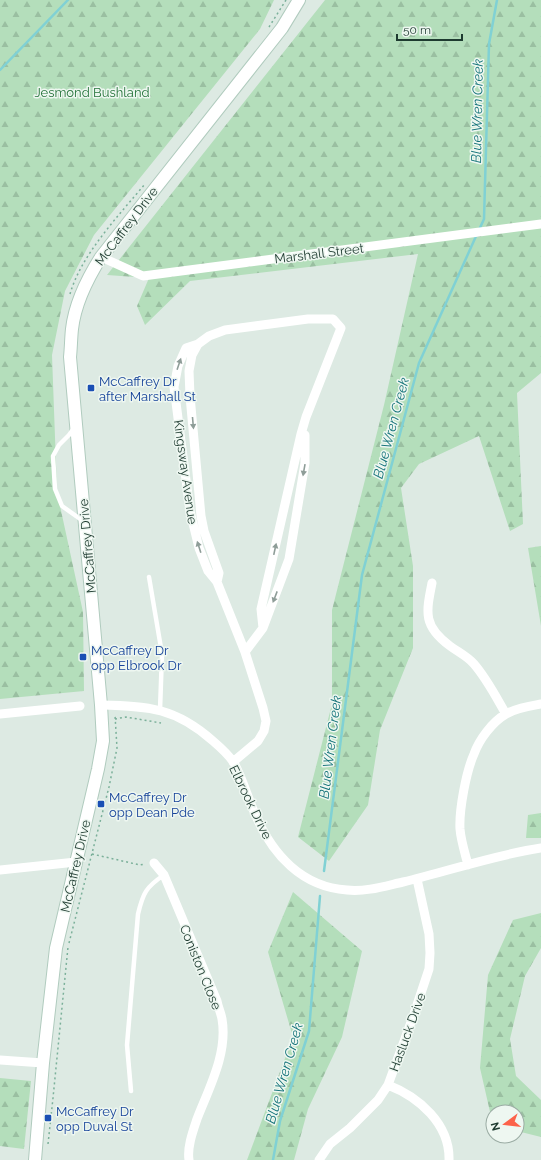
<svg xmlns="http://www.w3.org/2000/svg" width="541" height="1160" font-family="Raleway,sans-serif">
  <defs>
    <pattern id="forest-firs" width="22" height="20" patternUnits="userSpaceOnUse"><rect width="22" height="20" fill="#b4debb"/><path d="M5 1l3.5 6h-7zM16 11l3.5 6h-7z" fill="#9abfa1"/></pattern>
  </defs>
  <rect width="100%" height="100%" fill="#ddeae3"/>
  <path fill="url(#forest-firs)" d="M0,0H274L260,29L94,235L65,291L52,355L57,492L83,612L84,691L0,699Z
    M325,0H541V373L517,393L523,524L510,531L479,436L419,464L401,488L413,566V648L380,730L368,805L329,861L298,837L332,704V610L384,405L418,254L190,281L145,325L137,306L149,278L107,275Z
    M541,546V626L528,548Z
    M541,813V838H526L528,815Z
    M293,892L362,951L342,1037L308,1109L294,1160H247L293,1037L268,952Z
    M541,913V948L525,976L510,1039L516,1076L541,1100V1137L517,1131V1112H493V1125L480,1068L488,975L513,920Z
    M0,1078L31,1081L24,1149L0,1146Z"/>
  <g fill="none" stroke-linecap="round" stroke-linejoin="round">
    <path stroke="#80d1d4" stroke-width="2.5" d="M0,70L68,0
      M479,230L484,219L489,44L497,0
      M324,871L362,575L419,363L477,234
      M273,1160L280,1121L309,1031L320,896"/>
    <g stroke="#b0cbbe" stroke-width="14">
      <path id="secondary" d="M35,1160L43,1063L56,948L98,769L103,741L101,705L70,357C71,348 71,338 72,329C75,303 87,279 101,257L282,28L299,0"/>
    </g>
    <path stroke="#7bb09a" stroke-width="1.5" stroke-dasharray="2 3" stroke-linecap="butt" d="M269,27L286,0
      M70,294C81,255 119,215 145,184
      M115,719L126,717L161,723
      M92,854L140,865L145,864
      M69,943L109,787L117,748L115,715
      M48,1144L53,1098L68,947"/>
    <path stroke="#fff" stroke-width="4.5" d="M74,428L69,435L59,445L53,456L55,489L62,506L83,521
      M149,577L162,654L160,710
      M131,1091L127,1045L138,914C143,893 146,887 164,875"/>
    <path stroke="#fff" stroke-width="9" d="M101,257L143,276L541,224
      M198,344L192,355L189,371L190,396L201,516L204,531L219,573L217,582
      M432,583C426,613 423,626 450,646C458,652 467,656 474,664C487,679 496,697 506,714
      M245,652L263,628L289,559L305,463V435
      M101,705C149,706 176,708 213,741C220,747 229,755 234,763C243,779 248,799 256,816C273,855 302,887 347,890C366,892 385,886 403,882C449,871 494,855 541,848
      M0,714L80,706
      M233,762L258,741L264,731L266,721L263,708L245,652L217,582L208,571L199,548L190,511L174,387L178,366L186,348L198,344L209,336L225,330L308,319H333L341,328L306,417L301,434L261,609L263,628
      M154,863L164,875L217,1001C218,1007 221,1013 222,1019C228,1053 209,1088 197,1119C193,1131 187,1147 189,1160
      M468,865C465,853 461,841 460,829C459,810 466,772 474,754C479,740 492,722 506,714C516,708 530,706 541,704
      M0,870L76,862
      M0,1060L43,1063
      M388,1085C419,1097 450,1124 449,1160
      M319,1160L330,1144L350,1128L378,1100L388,1085L414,1014L429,969L430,953L429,934L417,879"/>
    <use href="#secondary" stroke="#fff" stroke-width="12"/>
  </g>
  <defs><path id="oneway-solid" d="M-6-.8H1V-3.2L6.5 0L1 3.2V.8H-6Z"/></defs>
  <g fill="#8e9d98">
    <use href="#oneway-solid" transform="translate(179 364) rotate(-71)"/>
    <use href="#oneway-solid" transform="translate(193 423) rotate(85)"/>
    <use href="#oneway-solid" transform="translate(304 470) rotate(100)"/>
    <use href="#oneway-solid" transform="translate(199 547) rotate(-108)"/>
    <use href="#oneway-solid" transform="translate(275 549) rotate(-78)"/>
    <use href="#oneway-solid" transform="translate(275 597) rotate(111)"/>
  </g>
  <g fill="#1a4fb4" stroke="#eef7f1" stroke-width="1.5">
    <rect x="87" y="384" width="8" height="8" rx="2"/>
    <rect x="79" y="653" width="8" height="8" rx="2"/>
    <rect x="97" y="800" width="8" height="8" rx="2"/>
    <rect x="44" y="1114" width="8" height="8" rx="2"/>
  </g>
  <g text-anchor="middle" stroke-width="3" stroke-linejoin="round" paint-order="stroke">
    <g font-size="13" fill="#26743b" stroke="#eef7f1">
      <text x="92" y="97">Jesmond Bushland</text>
    </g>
    <g font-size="13" fill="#1e3b30" stroke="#eef7f1">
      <text transform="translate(126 226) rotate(-53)" y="5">McCaffrey Drive</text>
      <text transform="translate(319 253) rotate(-7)" y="5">Marshall Street</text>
      <text transform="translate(186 472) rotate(82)" y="5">Kingsway Avenue</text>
      <text transform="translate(87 546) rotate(-95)" y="5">McCaffrey Drive</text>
      <text transform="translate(251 802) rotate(64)" y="5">Elbrook Drive</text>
      <text transform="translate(75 866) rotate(-77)" y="5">McCaffrey Drive</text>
      <text transform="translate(201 967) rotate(68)" y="5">Coniston Close</text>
      <text transform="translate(407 1032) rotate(-70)" y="5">Hasluck Drive</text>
    </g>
    <g font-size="13" fill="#164399" stroke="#eef7f1" text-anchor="start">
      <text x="99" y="386">McCaffrey Dr<tspan x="99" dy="15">after Marshall St</tspan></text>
      <text x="91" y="655">McCaffrey Dr<tspan x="91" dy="15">opp Elbrook Dr</tspan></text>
      <text x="109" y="802">McCaffrey Dr<tspan x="109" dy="15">opp Dean Pde</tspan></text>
      <text x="56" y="1116">McCaffrey Dr<tspan x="56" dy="15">opp Duval St</tspan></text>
    </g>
    <g font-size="14" font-style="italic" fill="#15747a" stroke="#eef7f1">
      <text transform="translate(477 111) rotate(-89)" y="5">Blue Wren Creek</text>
      <text transform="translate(391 428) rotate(-75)" y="5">Blue Wren Creek</text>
      <text transform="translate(330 747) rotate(-83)" y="5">Blue Wren Creek</text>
      <text transform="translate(284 1073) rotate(-74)" y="5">Blue Wren Creek</text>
    </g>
  </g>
  <g transform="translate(505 1124) rotate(255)"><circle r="19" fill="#eef7f1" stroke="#9baca4"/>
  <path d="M0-3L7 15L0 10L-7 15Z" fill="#fc624a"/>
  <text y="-6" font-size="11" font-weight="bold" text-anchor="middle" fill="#1e3b30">N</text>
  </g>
  <path d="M397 34v6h65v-6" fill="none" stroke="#1e3b30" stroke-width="2"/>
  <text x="403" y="34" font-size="12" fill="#1e3b30" stroke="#eef7f1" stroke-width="3" paint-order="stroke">50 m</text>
</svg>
